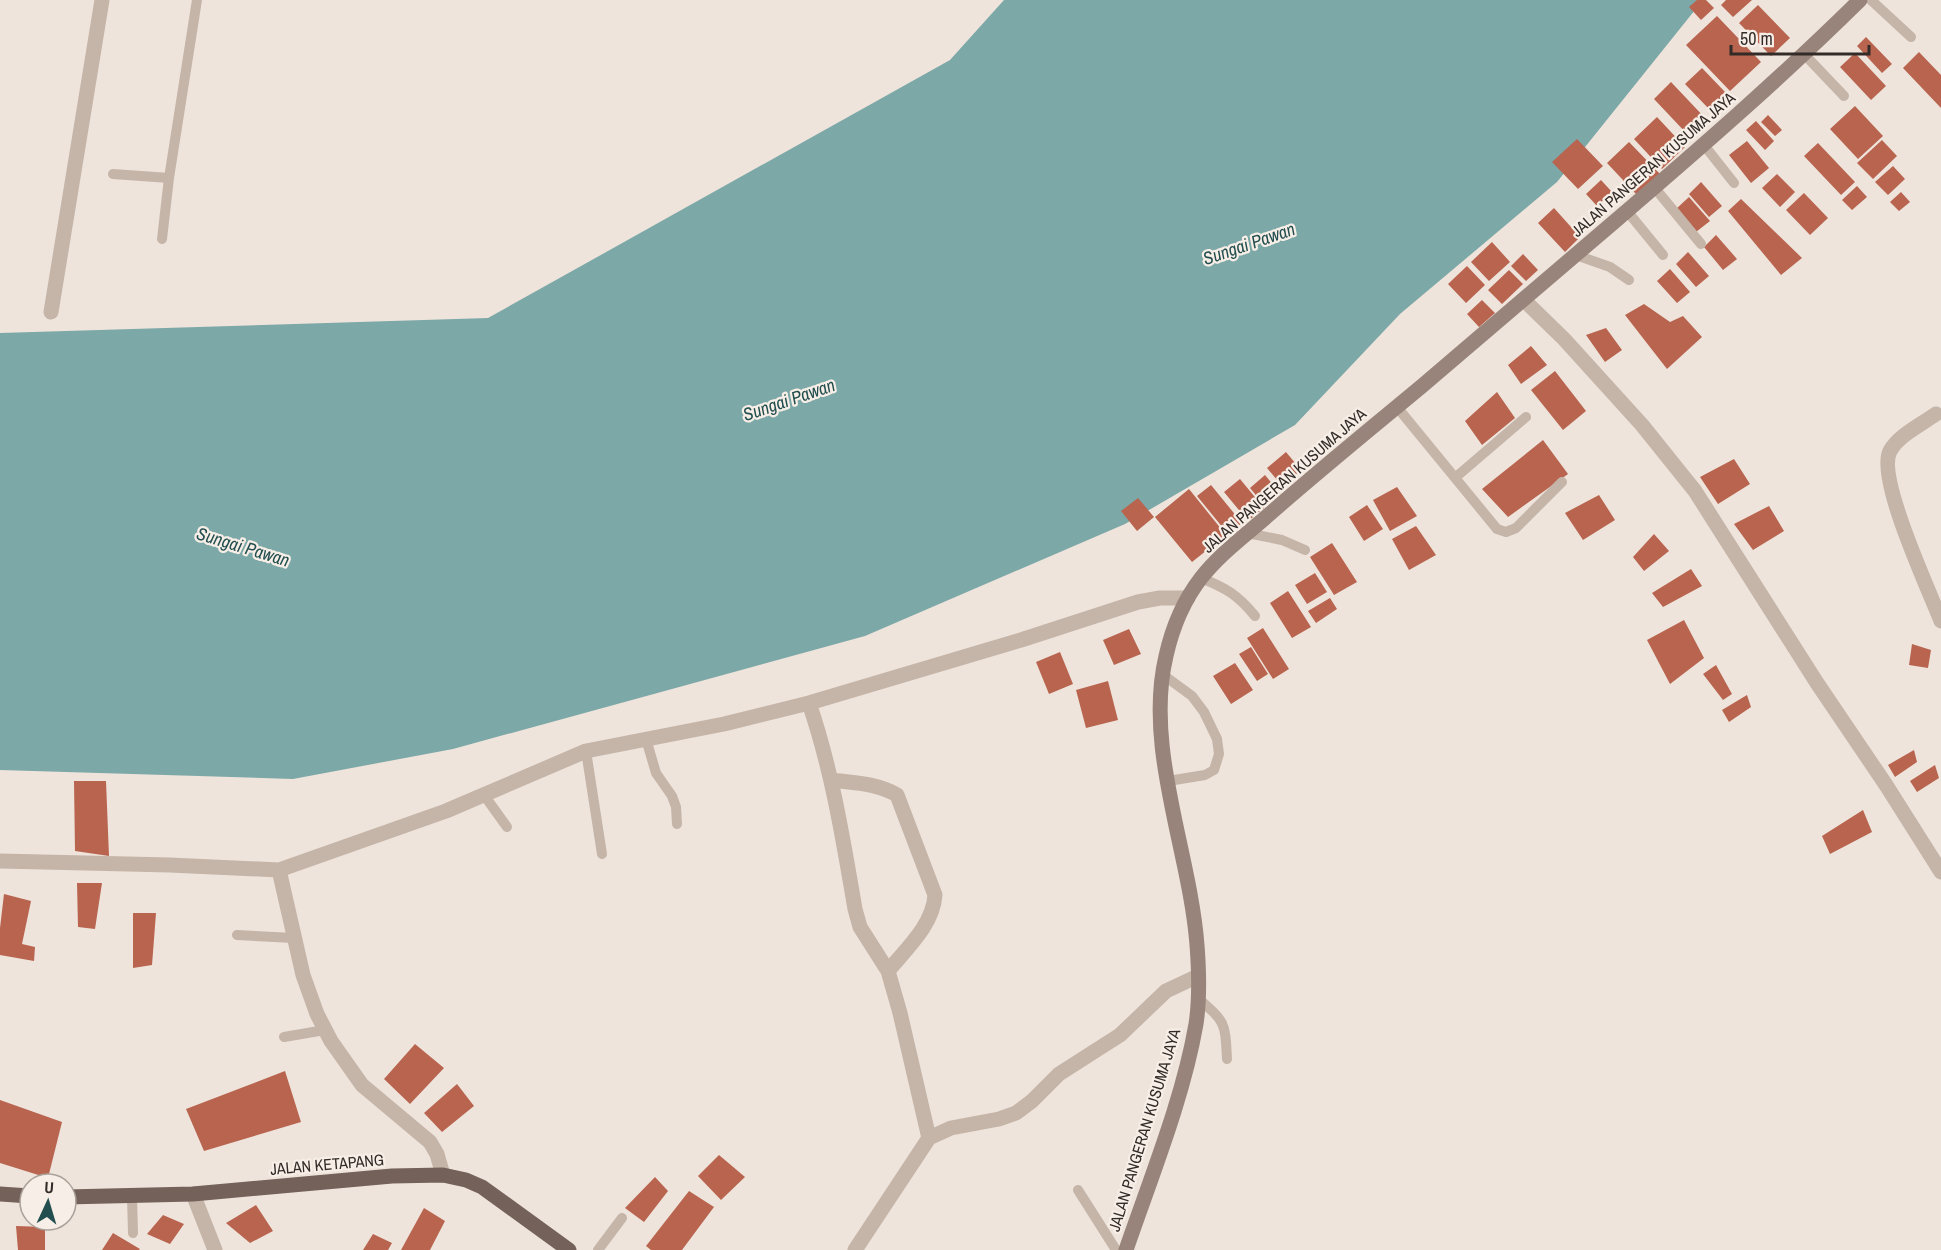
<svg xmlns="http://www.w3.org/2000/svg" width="1941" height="1250" font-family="'Archivo Narrow',sans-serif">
  <rect width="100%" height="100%" fill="#eee4db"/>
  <path fill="#7da8a8" d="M1004,0H1703L1557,182L1400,314L1295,425L1125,524L865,636L453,749L293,779L0,770V333L488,318L950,60Z"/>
  <path fill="#b8644f" d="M1697,0H1706L1714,8L1701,20L1689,7Z
    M1726,0H1752L1733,17L1721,5Z
    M1758,5L1790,38L1771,56L1739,23Z
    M1717,16L1761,62L1730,91L1686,45Z
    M1866,37L1892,64L1882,73L1857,46Z
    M1919,52L1941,75V108L1903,68Z
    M1855,53L1886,86L1871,100L1840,67Z
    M1702,68L1726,93L1709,109L1685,84Z
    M1671,82L1706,119L1688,135L1654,99Z
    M1855,106L1883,136L1858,159L1830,129Z
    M1768,115L1782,130L1775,136L1761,122Z
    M1657,117L1685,147L1662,169L1634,139Z
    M1756,121L1774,141L1765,150L1746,130Z
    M1577,139L1603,166L1578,189L1552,162Z
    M1882,140L1897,156L1873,179L1857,163Z
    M1747,141L1769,168L1751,183L1729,155Z
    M1629,142L1660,174L1637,195L1607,163Z
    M1818,143L1855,182L1841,195L1804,156Z
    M1893,166L1905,179L1888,195L1875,182Z
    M1777,174L1795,192L1780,207L1762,188Z
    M1601,180L1612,192L1597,206L1586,194Z
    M1701,182L1722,206L1709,217L1689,194Z
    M1857,186L1867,197L1852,210L1842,200Z
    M1901,192L1910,202L1899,211L1890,202Z
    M1804,193L1828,218L1810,235L1786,210Z
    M1689,197L1710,221L1696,232L1676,209Z
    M1741,199L1802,258L1781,275L1728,211Z
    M1554,208L1580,237L1565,252L1538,223Z
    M1716,235L1737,259L1723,270L1704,247Z
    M1492,242L1510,262L1489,281L1471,262Z
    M1688,252L1709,276L1696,287L1676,264Z
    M1523,254L1538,270L1526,281L1511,266Z
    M1467,266L1485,285L1466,303L1448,284Z
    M1670,269L1690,292L1677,303L1657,281Z
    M1509,270L1523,284L1502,304L1488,290Z
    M1482,300L1495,313L1479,327L1467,314Z
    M1644,304L1670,322L1683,316L1702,337L1667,369L1625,315Z
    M1606,328L1622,350L1605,362L1586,335Z
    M1531,346L1547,365L1521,384L1508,365Z
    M1555,371L1586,411L1563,430L1531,390Z
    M1497,392L1515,418L1482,445L1465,421Z
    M1543,440L1568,474L1508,517L1482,489Z
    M1286,452L1301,470L1282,486L1267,468Z
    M1734,459L1750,484L1718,504L1700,477Z
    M1265,475L1280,493L1265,506L1250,488Z
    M1240,479L1264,508L1248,521L1224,492Z
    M1211,485L1242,523L1228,534L1197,496Z
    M1397,487L1417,516L1390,531L1373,500Z
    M1189,489L1226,535L1192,562L1155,517Z
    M1599,495L1615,520L1583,540L1565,513Z
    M1138,498L1154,517L1137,531L1121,511Z
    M1367,505L1383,529L1364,541L1349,517Z
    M1769,506L1784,531L1753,550L1734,524Z
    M1416,526L1436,555L1409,570L1392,539Z
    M1654,534L1669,551L1644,571L1633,557Z
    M1332,543L1357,582L1334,595L1310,557Z
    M1691,569L1702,586L1663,607L1652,593Z
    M1315,573L1327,592L1307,604L1295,585Z
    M1288,591L1311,627L1292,638L1270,603Z
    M1330,598L1337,609L1316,623L1308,611Z
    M1684,620L1704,658L1670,684L1647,640Z
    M1263,628L1289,669L1273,679L1247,638Z
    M1129,629L1141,654L1114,665L1103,640Z
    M1912,644L1931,650L1928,668L1909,665Z
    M1251,647L1268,674L1257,681L1239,654Z
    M1060,652L1073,684L1049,694L1036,662Z
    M1235,663L1253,690L1231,704L1213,676Z
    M1716,665L1732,694L1723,700L1703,674Z
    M1108,681L1118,720L1086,728L1076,690Z
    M1747,695L1751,707L1729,722L1722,710Z
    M1914,750L1917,762L1895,777L1888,765Z
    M1935,765L1939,778L1917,792L1910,781Z
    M74,781H106L109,856L75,851Z
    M1863,810L1872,832L1830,854L1822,836Z
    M77,883H102L95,929L78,927Z
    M4,894L31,901L22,944L35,947L34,961L0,955V928Z
    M133,913H156L152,965L133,968Z
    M415,1044L444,1068L410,1104L384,1079Z
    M285,1071L301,1122L204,1151L186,1109Z
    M457,1084L474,1106L442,1132L424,1113Z
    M0,1100L62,1122L48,1178L0,1163Z
    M719,1155L745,1177L721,1200L698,1176Z
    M655,1177L668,1191L644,1222L625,1208Z
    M689,1191L714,1207L682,1250H651L646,1246Z
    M256,1205L273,1231L250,1243L226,1223Z
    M424,1208L445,1221L430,1250H401Z
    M163,1215L184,1224L170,1244L147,1234Z
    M16,1226L45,1227V1250H18Z
    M113,1233L140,1249L139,1250H102Z
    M373,1234L392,1243L388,1250H363Z"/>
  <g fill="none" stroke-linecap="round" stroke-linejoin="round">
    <path stroke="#c5b4a8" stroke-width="10" d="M1871,0L1911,37
      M1804,54L1844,96
      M1704,145L1734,183
      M113,174L169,178
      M1654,187L1701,244
      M1627,211L1663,255
      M162,239L169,178L197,0
      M1576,255L1610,267L1629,280
      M1397,407L1497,529L1506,532L1516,528L1562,482
      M1456,477L1526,417
      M1247,533L1282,540L1305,550
      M1201,578C1226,588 1238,595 1255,616
      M1162,674L1192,696L1204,712L1217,739L1219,754L1214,770L1205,775L1168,781
      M646,739L656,773L672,796L676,807L677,824
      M586,751L602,854
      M484,795L507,827
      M237,935L294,938
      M1198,998C1226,1023 1225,1022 1227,1059
      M284,1037L325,1030
      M1078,1190L1116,1250
      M132,1196L133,1233
      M598,1250L622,1218"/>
    <path stroke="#c5b4a8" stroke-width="15" d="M1524,300L1564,339L1642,425L1695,491L1817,683L1886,785L1941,872
      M51,312L102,0
      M1936,414C1922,424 1899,435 1890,451C1876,477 1929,590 1941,621
      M809,703C832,770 843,839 855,909L860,927L888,971L900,1013L929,1138
      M831,780C854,783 877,783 897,795L935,895C933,925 907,948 888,971
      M0,861L170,865L279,870L303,975L317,1014L331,1041L362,1085L430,1142L437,1154L443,1175
      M279,870L446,811L586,751L724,724L809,703L1021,640L1138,602L1160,598H1188
      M193,1194L215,1250
      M855,1250L929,1138L951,1128L999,1119L1016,1113L1032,1101L1059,1074L1120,1035L1166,991L1198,976"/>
    <path stroke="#98847a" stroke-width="15" d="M1126,1250C1151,1177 1183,1099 1196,1024C1200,998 1199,971 1197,945C1190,852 1144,748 1166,656C1172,629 1184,600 1201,578C1219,555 1243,537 1265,518C1316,473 1369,430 1422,386C1486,332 1550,277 1614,222C1698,150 1781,78 1860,0"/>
    <path stroke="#73615a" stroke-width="15" d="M0,1194L30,1196
      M66,1197L193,1194L392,1176L443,1175L466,1180L482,1187L569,1250"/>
  </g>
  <g text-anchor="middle" stroke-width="4.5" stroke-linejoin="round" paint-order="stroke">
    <g font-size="16" fill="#332b27" stroke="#f7efe7">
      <text transform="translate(1653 164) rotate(-41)" y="6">JALAN PANGERAN KUSUMA JAYA</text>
      <text transform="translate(1284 480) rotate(-41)" y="6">JALAN PANGERAN KUSUMA JAYA</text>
      <text transform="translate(1144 1130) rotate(-73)" y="6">JALAN PANGERAN KUSUMA JAYA</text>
      <text transform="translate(327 1164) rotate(-5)" y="6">JALAN KETAPANG</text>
    </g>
    <g font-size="18" font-style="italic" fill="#224e4f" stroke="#f7efe7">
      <text transform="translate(1249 244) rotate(-19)" y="6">Sungai Pawan</text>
      <text transform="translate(789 400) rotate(-19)" y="6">Sungai Pawan</text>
      <text transform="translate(243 547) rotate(17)" y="6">Sungai Pawan</text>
    </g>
  </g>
  <g transform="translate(48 1202) rotate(4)"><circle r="28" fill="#f7efe7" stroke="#a9a19a" stroke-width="1.5"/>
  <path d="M0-4.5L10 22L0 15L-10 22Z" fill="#224e4f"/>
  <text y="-9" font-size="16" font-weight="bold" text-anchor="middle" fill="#332b27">U</text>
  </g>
  <path d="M1731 45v9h138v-9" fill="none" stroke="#332b27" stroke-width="3"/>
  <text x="1740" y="45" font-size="18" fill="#332b27" stroke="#f7efe7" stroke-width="4.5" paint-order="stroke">50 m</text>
</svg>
